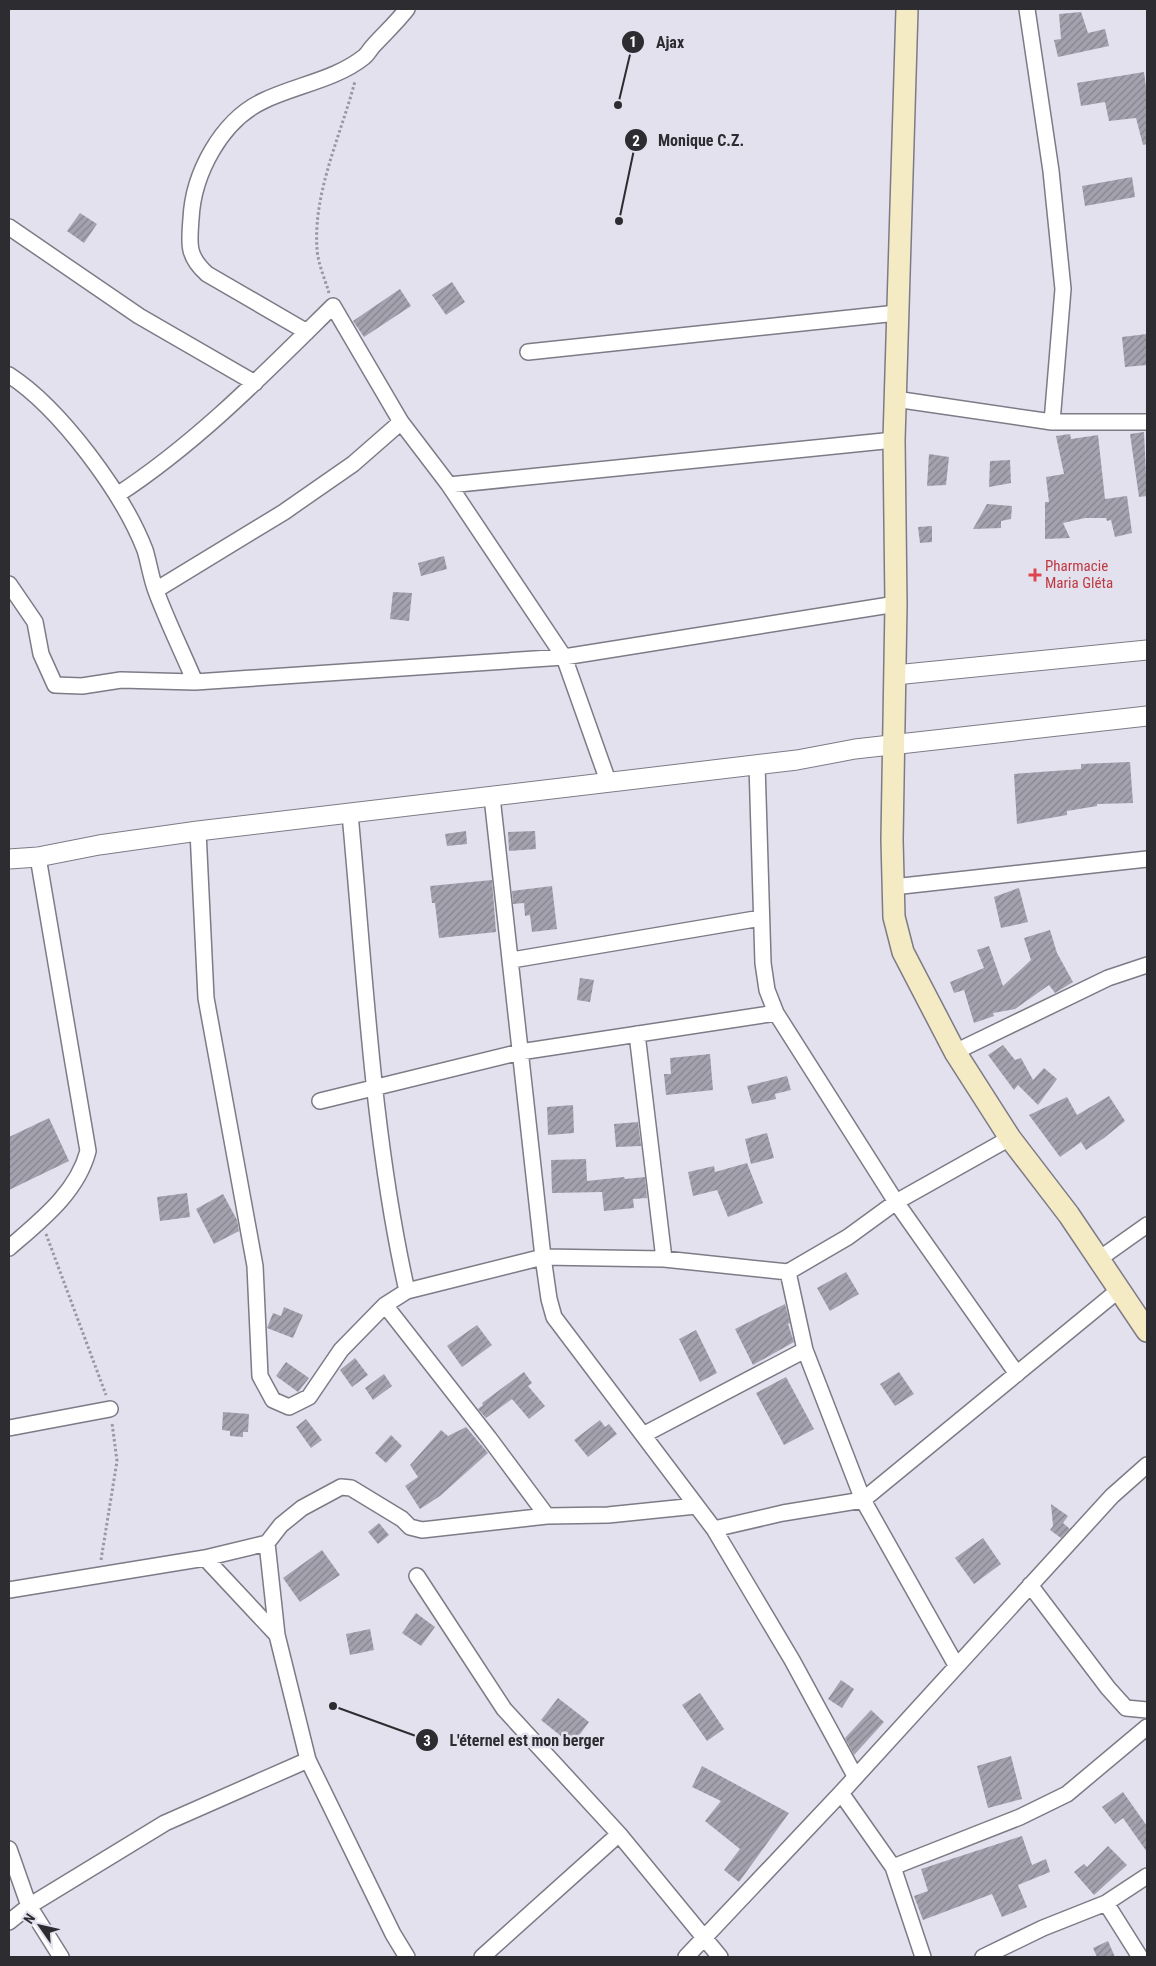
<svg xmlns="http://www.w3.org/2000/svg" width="1156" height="1966" font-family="'Roboto Condensed',sans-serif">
  <defs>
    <pattern id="building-hatch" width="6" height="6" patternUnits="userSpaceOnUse" patternTransform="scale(1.25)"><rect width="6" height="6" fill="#a3a2ae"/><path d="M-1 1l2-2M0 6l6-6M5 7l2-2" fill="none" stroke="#85848e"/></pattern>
  </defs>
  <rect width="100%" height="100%" fill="#e3e1ee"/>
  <path fill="url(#building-hatch)" d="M1081,12L1088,33L1105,29L1109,46L1058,57L1054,40L1061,39L1059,14Z
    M1144,72L1147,95V144L1143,145L1136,118L1109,121L1105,102L1081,106L1077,83Z
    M1132,177L1135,197L1085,206L1082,186Z
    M80,213L97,224L84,243L67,231Z
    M452,282L465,302L446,315L432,295Z
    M400,289L411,306L364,337L353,321Z
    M1147,334V365L1125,367L1122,337Z
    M1144,432L1147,496L1139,497L1130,434Z
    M1070,434L1071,439L1098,435L1105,499L1127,496L1132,533L1115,537L1111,520L1107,521L1106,518H1085L1063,523L1070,538L1045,539V502H1049L1046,477L1064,474L1056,436Z
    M929,454L949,457L946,485L927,486Z
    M1010,460L1011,483L989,487L990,461Z
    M987,504L1012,506L1011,519L1001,521V528L973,529Z
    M932,526V542L920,543L918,527Z
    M444,556L447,569L421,576L418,563Z
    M393,592L412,593L409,621L390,619Z
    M1130,762L1133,803L1097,804V806L1067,811V815L1017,824L1014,774L1081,769V764Z
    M466,831L467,844L447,846L445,834Z
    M535,831L536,849L509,851L508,832Z
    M492,880L496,932L439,938L435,903H432L430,886Z
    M552,886L557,929L532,932L530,915L525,916L524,903L513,904L512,891Z
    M1019,888L1028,922L1001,928L994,897Z
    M1050,930L1057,953L1073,982L1055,993L1049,985L1015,1009L993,1013L994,1016L974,1023L964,990L954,993L950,982L984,968L977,950L989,946L1003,986L1031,960L1024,938Z
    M580,978L594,980L590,1002L577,1000Z
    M1003,1045L1015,1060L1021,1058L1033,1080L1044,1068L1057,1079L1038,1105L1018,1085L1014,1090L988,1055Z
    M710,1054L713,1090L666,1095L664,1074H671L670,1058Z
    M787,1076L791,1090L775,1094L776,1099L752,1104L747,1086Z
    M1109,1096L1125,1121L1104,1138L1086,1150L1081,1142L1060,1157L1029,1115L1067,1097L1077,1115Z
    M573,1105L574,1133L548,1135L547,1107Z
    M49,1118L69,1161L9,1190V1137Z
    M638,1122L641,1146L616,1147L614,1124Z
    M767,1133L774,1158L751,1164L745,1139Z
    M586,1159L587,1181L624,1177L625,1179L645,1177L647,1198L633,1199L634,1208L604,1211L602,1192L552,1193L551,1160Z
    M747,1163L763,1203L728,1217L717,1190L693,1196L688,1172L714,1166L715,1172Z
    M187,1193L190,1217L160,1221L157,1197Z
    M223,1194L237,1220L239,1231L214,1244L196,1209Z
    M846,1272L859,1294L830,1311L817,1288Z
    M785,1304L790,1323L788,1324L794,1342L753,1365L735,1329Z
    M284,1307L303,1315L293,1338L267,1328L273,1313L281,1316Z
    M477,1325L492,1345L462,1367L447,1346Z
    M696,1330L717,1373L700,1382L679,1339Z
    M355,1358L368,1375L352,1387L340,1370Z
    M286,1362L309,1378L298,1392L276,1376Z
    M524,1372L532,1383L528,1386L545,1406L529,1419L512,1399L486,1418L478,1409L483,1405L482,1403Z
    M899,1372L914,1394L895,1406L880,1384Z
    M384,1374L392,1386L373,1400L365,1388Z
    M786,1377L814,1429L784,1445L756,1393Z
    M223,1412L249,1414L248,1432H243V1437L230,1436V1431L222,1430Z
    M306,1419L322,1440L311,1448L296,1427Z
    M600,1420L605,1427L609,1424L617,1434L588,1457L574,1440Z
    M466,1427L488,1453L440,1496L420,1509L405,1486L418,1477L410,1465L441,1430L448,1436Z
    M391,1435L402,1446L386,1463L375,1453Z
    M1051,1504L1068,1516L1063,1523L1070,1529L1061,1538L1050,1530L1053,1526Z
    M379,1523L389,1535L378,1544L368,1532Z
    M983,1538L1001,1564L974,1584L955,1558Z
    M322,1550L340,1575L300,1602L283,1578Z
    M416,1613L435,1627L421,1646L402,1633Z
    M370,1629L374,1650L350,1655L346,1634Z
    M841,1680L854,1689L842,1708L828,1699Z
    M700,1693L724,1729L707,1741L682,1705Z
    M558,1698L589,1722L572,1745L541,1720Z
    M871,1710L884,1722L854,1755L845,1738Z
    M1011,1756L1022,1799L988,1808L977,1766Z
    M702,1766L789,1813L739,1882L724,1870L740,1849L705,1821L721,1801L692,1787Z
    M1123,1792L1147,1826V1852L1123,1818L1115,1824L1102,1807Z
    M1022,1836L1032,1865L1046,1859L1050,1872L1018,1885L1027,1907L1002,1917L992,1894L923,1920L914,1896L928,1891L921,1869Z
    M1108,1846L1127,1865L1094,1895L1074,1872L1084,1864L1087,1867Z
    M1108,1941L1115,1957H1097L1093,1948Z"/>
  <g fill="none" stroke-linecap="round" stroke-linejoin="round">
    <g stroke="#7c7b86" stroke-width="18">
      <path id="minor" d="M1027,9L1051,171L1063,289L1052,422
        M9,227L139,316L255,383
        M307,332L207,274C187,256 189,244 191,219C193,174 221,121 263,101C296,85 335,80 364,57C368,54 370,49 374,45C385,33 397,22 407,9
        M528,352L897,313
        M9,375C60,408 123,493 145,550C149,563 151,578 156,591C167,621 182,651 195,682L564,657L896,604
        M895,399L1052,422H1147
        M449,485L894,440
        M117,495C197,443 265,373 333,306L401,422L449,485L564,657L608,781
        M9,584L35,622L41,654L55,685L82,686L121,680L195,682
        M156,590L284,512L353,464L401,422
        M757,764L763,963L767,990L776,1013L896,1202L1017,1374
        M492,797L543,1257L549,1299L554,1317L714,1529L792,1660L855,1776
        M350,814C365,973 372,1135 407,1291
        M198,831L206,998L255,1266L260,1376L273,1400L289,1407L309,1397L341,1350L385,1305L407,1291L543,1257L664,1259L788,1272L848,1237L896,1202L1010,1138
        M893,887L1147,859
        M512,960L761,918
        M637,1034L664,1259
        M955,1052L1108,978L1147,965
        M320,1101L520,1052L776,1013
        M9,1248C40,1221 77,1193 88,1151L38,857
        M1099,1259L1147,1225
        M788,1272L805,1350L863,1500L956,1665
        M385,1305L489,1438L547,1516
        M9,1428L110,1409
        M643,1435L805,1350
        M714,1529L783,1513L863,1500L1120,1289
        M267,1543L277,1635L308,1760L393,1934L407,1957
        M205,1558L277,1635
        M417,1576L504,1709L619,1834L720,1957
        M1030,1585L1108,1688L1126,1708L1147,1710
        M9,1590L205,1558L267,1543L281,1525L302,1508L341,1487L351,1488L402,1519L410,1527L422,1530L547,1516L608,1515L696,1506
        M841,1793L893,1867L923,1957
        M9,1849L29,1906L61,1957
        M893,1867L1020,1817L1067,1794L1147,1727
        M1106,1903L1140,1957
        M9,1922L29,1906L165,1823L308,1760
        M482,1957L619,1834
        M686,1957L841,1793L1112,1496L1147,1465
        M983,1957L1043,1928L1106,1903L1147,1876"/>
    </g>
    <g stroke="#7c7b86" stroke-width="21">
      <path id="tertiary" d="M895,675L1147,650
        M9,859L38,857L99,845L198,831L797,760L855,749L1147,716"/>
    </g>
    <g stroke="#7c7b86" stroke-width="24">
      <path id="secondary" d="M907,9L894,440L896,604L892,840L894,917L903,952L955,1052L1010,1138L1069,1215L1147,1331"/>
    </g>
    <path stroke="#9997a1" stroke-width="3" stroke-dasharray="2.5 2.5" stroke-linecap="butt" d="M329,293C325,279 318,264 317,249C313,192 341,135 355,81
      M46,1234L106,1395
      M101,1560L117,1461L112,1423"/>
    <use href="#minor" stroke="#fff" stroke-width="15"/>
    <use href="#tertiary" stroke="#fff" stroke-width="19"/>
    <use href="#secondary" stroke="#f4ebc5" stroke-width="21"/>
  </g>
  <path fill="#e0444e" stroke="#e3e1ee" stroke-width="2" d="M1032.5 567.5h5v5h5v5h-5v5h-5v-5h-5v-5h5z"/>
  <g text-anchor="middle" stroke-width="5" stroke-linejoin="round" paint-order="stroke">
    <g font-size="15" fill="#be3a42" stroke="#e3e1ee" text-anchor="start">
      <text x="1045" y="571">Pharmacie<tspan x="1045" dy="17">Maria Gléta</tspan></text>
    </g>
  </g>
  <path fill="none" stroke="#2d2c31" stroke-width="2" d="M618 105L633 42M619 221L636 140M333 1706L427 1740"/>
  <g fill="#2d2c31" stroke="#e3e1ee" stroke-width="2">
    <circle cx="618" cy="105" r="5"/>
    <circle cx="619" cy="221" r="5"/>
    <circle cx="333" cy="1706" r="5"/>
    <circle cx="633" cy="42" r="12"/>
    <circle cx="636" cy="140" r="12"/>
    <circle cx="427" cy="1740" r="12"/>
  </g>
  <g font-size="15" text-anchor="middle" font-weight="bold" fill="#fff">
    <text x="633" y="47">1</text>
    <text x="636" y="146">2</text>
    <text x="427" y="1746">3</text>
  </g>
  <g font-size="16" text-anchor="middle" font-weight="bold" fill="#2d2c31" stroke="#e3e1ee" stroke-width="5" stroke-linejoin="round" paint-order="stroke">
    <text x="670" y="48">Ajax</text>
    <text x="701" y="146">Monique C.Z.</text>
    <text x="527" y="1746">L'éternel est mon berger</text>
  </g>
  <rect width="1156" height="1966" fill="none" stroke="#2d2c31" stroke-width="20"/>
  <g transform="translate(40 1926) rotate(304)" stroke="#e3e1ee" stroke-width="4" paint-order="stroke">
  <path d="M0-4L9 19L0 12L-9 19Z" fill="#2d2c31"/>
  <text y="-8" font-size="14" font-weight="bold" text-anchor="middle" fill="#2d2c31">N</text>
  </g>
</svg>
